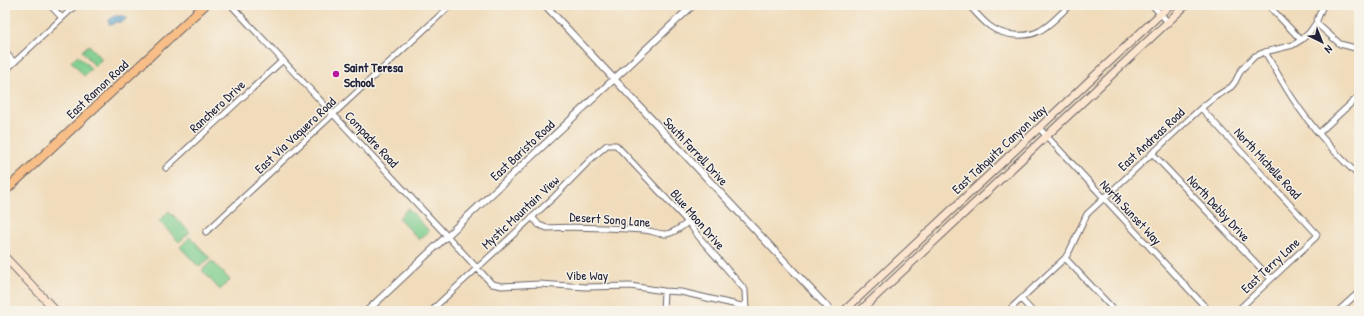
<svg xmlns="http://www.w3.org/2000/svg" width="1364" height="316" font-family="'Patrick Hand',sans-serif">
  <rect width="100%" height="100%" fill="#f7f3e8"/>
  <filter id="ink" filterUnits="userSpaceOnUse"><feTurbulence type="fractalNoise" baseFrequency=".025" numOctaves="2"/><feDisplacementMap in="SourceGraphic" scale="8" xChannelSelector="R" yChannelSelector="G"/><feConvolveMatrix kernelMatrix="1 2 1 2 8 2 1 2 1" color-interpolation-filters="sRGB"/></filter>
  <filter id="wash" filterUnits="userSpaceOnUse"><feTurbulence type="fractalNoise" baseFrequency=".012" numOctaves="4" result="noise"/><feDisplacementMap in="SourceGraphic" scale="16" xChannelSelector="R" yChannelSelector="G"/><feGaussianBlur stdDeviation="0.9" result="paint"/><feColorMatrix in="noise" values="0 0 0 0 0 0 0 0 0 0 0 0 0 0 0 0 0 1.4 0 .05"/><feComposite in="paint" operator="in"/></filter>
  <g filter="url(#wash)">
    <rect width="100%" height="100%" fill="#f0dbba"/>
    <path fill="#7ccc8c" stroke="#4f7764" d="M89,45L102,59L95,66L82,51Z
      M78,55L91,69L84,76L71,61Z
      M408,208L429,231L419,240L399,218Z
      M169,211L190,232L179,242L159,221Z
      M190,237L210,258L199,267L180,247Z
      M212,261L230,280L220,290L202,270Z"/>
    <path fill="#56a2ce" stroke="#3c6284" d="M114,16H124L127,18L122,22H115L112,25L109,24V20Z"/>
  </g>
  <g filter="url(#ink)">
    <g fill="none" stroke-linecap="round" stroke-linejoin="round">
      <g stroke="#6a6367" stroke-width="7">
        <path id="minor" d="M50,5L62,18
          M231,5L492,284L502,286L539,284L586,287L630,286L664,291L681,292L746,307
          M969,5C983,21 992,33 1014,35C1024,36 1033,35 1041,30C1052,24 1061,13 1070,5
          M1152,5L1168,22
          M1268,5L1301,40
          M1316,23L1340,44L1359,49
          M5,52L14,62
          M1265,52C1274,67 1283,84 1293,99C1311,127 1335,153 1359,176
          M5,71L76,5
          M1201,108L1317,234L1316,237L1237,311
          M1039,128L1209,311
          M1319,133L1359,96
          M1152,153L1271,279
          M166,168L283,60
          M532,217L539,225L547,228C579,226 611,228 643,230C651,230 658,235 667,234C675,232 682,227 688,222
          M206,232L451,5
          M1065,258L1115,311
          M1021,299L1032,311
          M435,307L554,197L593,157L607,145H616L688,222L699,237L745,290L746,311
          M663,311L664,291
          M1008,311L1065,258L1069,252L1087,214L1201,108L1215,97L1231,87L1235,82L1241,70L1255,56L1265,52L1293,45L1301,40L1309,33L1316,23L1323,5
          M1338,311L1359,292"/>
      </g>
      <g stroke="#6a6367" stroke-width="8">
        <path id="tertiary" d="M545,5L831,311
          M367,311L693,5"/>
      </g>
      <g stroke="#6a6367" stroke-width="9">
        <path id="secondary" d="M5,257L56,311
          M844,311L1170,5
          M860,311L1186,5"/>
      </g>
      <g stroke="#6a6367" stroke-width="10">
        <path id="primary" d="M5,191L205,5"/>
      </g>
      <use href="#minor" stroke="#fff" stroke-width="5"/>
      <use href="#tertiary" stroke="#fff" stroke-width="6"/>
      <use href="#secondary" stroke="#fce5cf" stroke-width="7"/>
      <use href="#primary" stroke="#f7be87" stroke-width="8"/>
    </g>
  </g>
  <circle fill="#b5179e" stroke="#f7f3e8" stroke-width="1.5" cx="336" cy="74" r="4"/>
  <g text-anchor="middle" stroke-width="3" stroke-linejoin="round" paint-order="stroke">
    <g font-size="13" font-weight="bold" fill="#22223b" stroke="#f7f3e8" text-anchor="start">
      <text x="344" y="72">Saint Teresa<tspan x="344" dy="15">School</tspan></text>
    </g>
    <g font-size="13" fill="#22223b" stroke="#f7f3e8">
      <text transform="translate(97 89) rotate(-43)" y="5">East Ramon Road</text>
      <text transform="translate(217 106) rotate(-43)" y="5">Ranchero Drive</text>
      <text transform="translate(295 135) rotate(-43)" y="5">East Via Vaquero Road</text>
      <text transform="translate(372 139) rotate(47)" y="5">Compadre Road</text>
      <text transform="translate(1151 139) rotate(-43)" y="5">East Andreas Road</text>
      <text transform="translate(999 149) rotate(-43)" y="5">East Tahquitz Canyon Way</text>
      <text transform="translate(522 150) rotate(-43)" y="5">East Baristo Road</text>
      <text transform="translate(696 151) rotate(47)" y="5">South Farrell Drive</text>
      <text transform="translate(1268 163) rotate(47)" y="5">North Michelle Road</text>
      <text transform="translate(1219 208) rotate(47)" y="5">North Debby Drive</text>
      <text transform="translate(520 212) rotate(-43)" y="5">Mystic Mountain View</text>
      <text transform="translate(1131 212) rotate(47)" y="5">North Sunset Way</text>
      <text transform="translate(610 219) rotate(4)" y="5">Desert Song Lane</text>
      <text transform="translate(698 219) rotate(49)" y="5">Blue Moon Drive</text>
      <text transform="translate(1270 265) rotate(-43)" y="5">East Terry Lane</text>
      <text x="587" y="280">Vibe Way</text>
    </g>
  </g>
  <rect width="1364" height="316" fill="none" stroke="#f7f3e8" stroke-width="20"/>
  <g transform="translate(1322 42) rotate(137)" stroke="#f7f3e8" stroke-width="3" paint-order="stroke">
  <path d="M0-3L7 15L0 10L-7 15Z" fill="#22223b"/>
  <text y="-6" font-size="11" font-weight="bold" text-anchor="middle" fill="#22223b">N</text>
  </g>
</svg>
